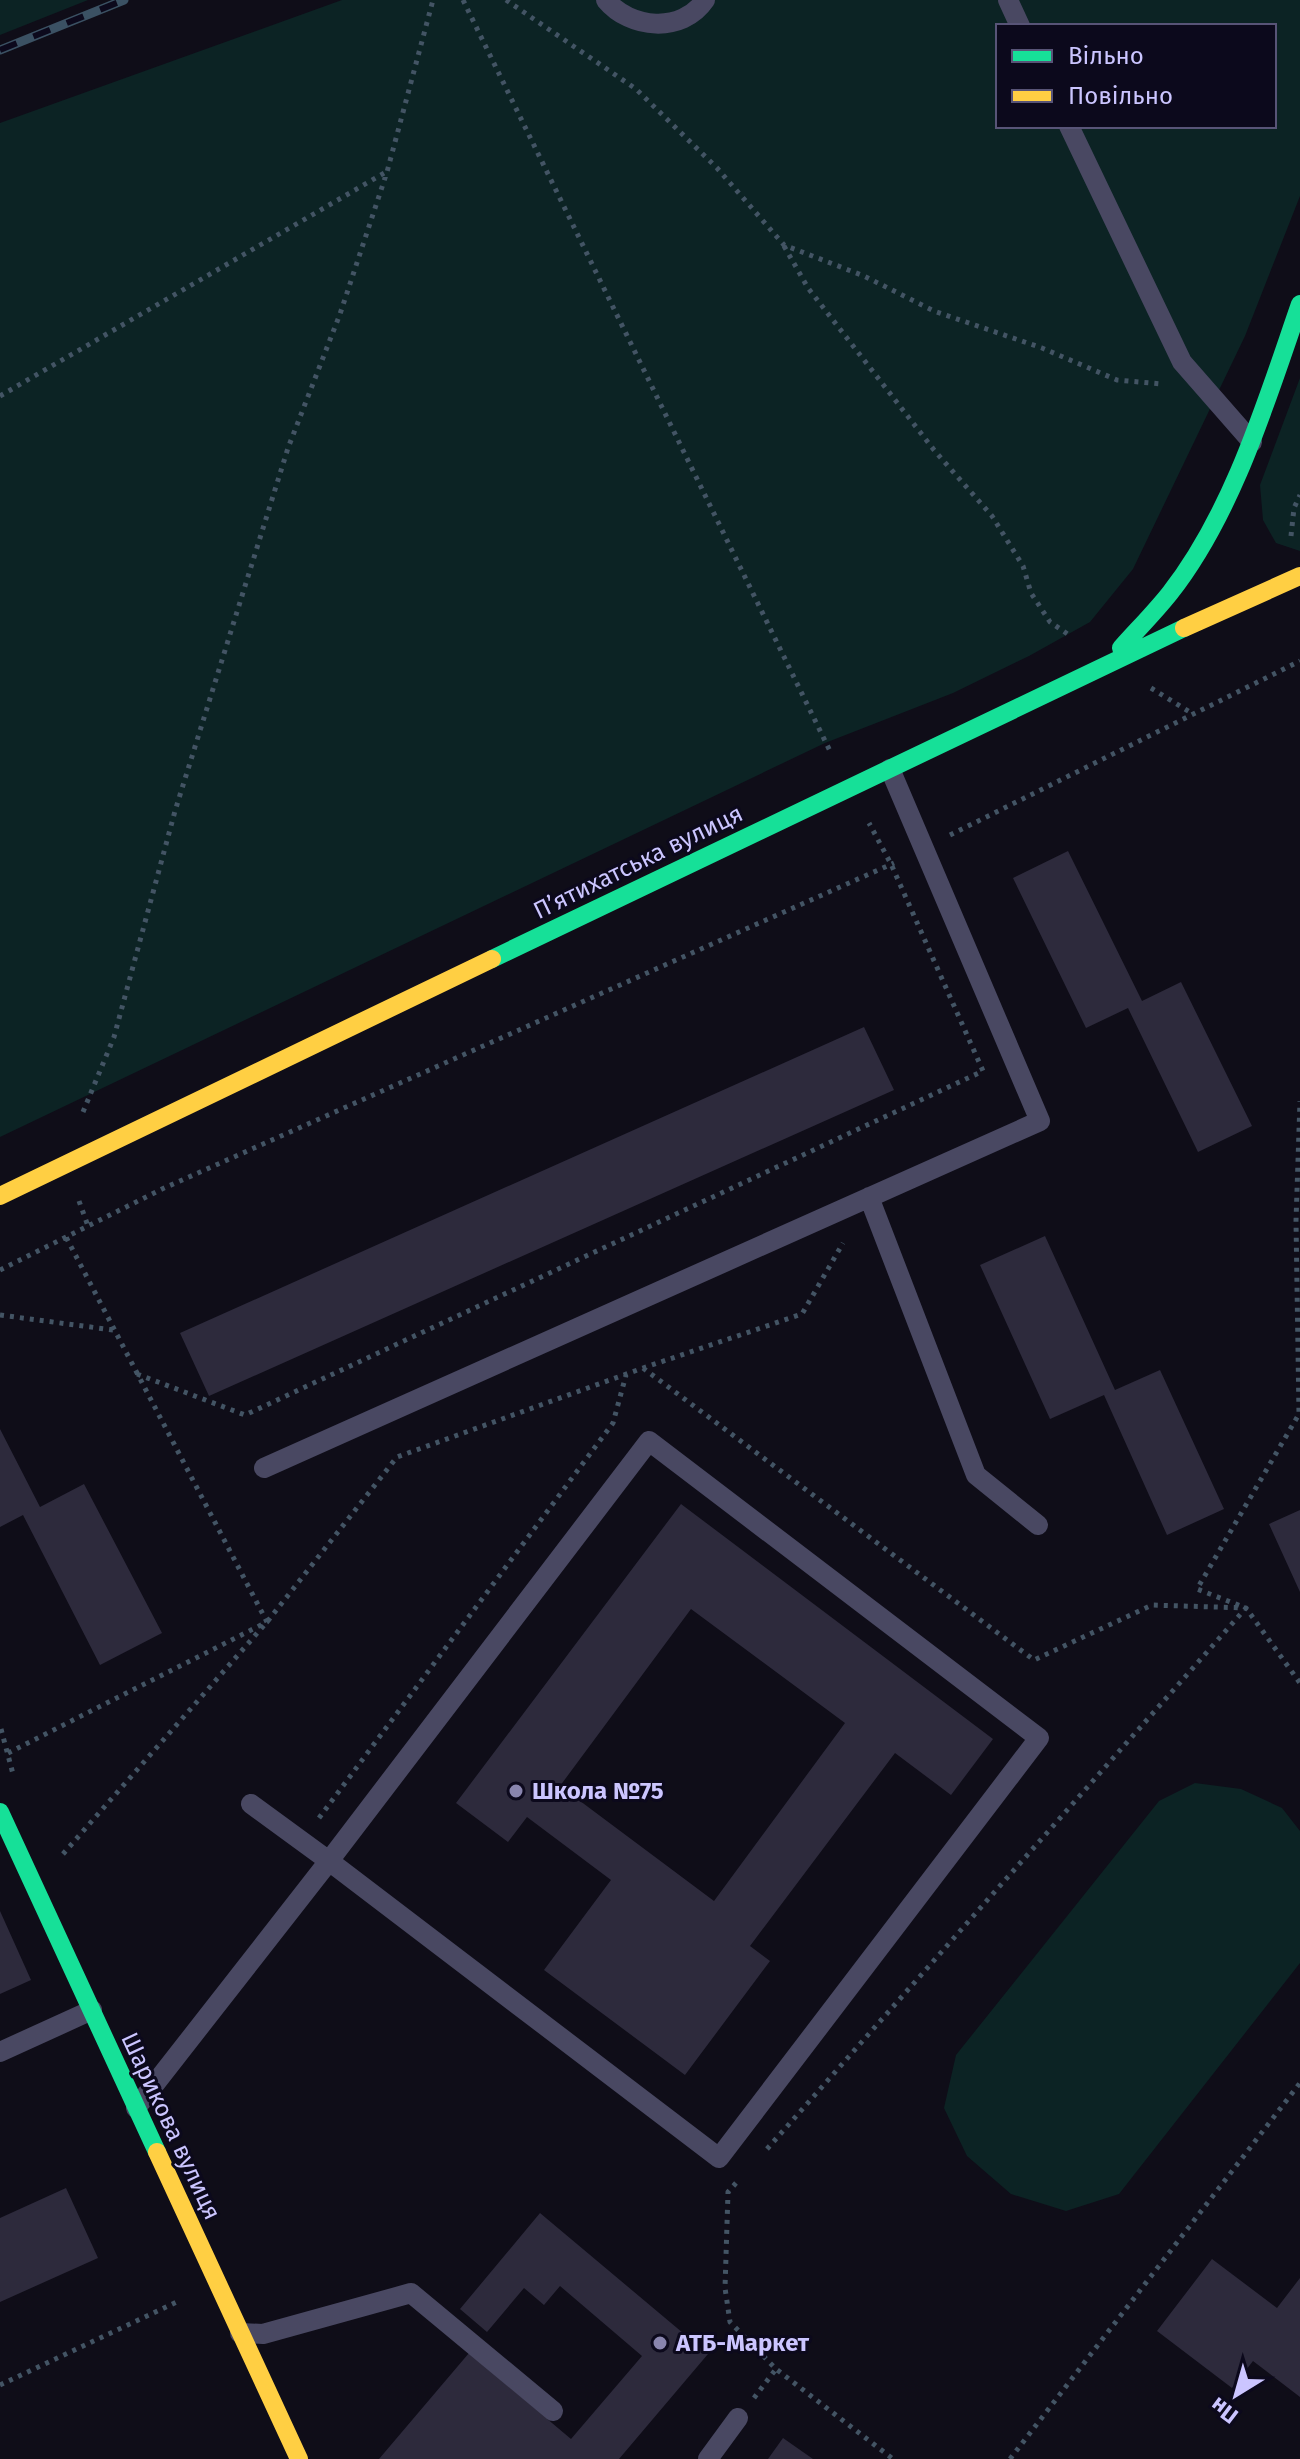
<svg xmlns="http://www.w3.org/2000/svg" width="1300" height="2459" font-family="'Fira Sans',sans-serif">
  <rect width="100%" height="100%" fill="#0f0d18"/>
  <path fill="#0c2324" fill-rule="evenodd" d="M0,0H88L0,35Z
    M342,0H606L653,24L705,0H1300V196L1245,336L1133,569L1090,622L1029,656L953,693L825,743L0,1137V123ZM998,26H1274V126H998Z
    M619,0H692C679,15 660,21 640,15C633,13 625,5 619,0Z
    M1300,378V551L1276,543L1263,520L1260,485Z
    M1195,1783L1241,1789L1282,1808L1300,1831V1963L1119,2194L1066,2211L1011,2194L967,2156L944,2108L956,2055L1159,1801Z"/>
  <path fill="#2d2a3c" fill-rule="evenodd" d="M1068,851L1142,1001L1181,982L1252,1126L1198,1152L1128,1008L1086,1028L1013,878Z
    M864,1027L894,1090L209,1396L180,1333Z
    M1045,1236L1115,1390L1160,1370L1224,1509L1167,1535L1104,1395L1050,1419L980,1265Z
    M0,1429L40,1507L84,1484L162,1633L100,1665L23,1515L0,1527Z
    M681,1504L993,1739L951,1795L895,1753L750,1946L770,1961L685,2075L544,1970L611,1880L527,1817L508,1842L456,1803ZM691,1609L845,1723L714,1901L560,1786Z
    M1300,1510V1592L1269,1524Z
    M0,1911L31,1980L0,1994Z
    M66,2188L98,2258L0,2302V2218Z
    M540,2213L708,2354L619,2459H379L469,2353L571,2439L642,2356L560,2286L544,2305L524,2288L487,2332L460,2309Z
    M1212,2259L1277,2308L1300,2278V2397L1253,2361L1232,2388L1157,2331Z
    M783,2438L813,2459H768Z"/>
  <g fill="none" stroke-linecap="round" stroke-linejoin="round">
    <path stroke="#435464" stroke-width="5" stroke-dasharray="4 6" stroke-linecap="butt" d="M463,0L830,751
      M506,0L636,89L717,168L784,245L864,276L934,311L1042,348L1117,380L1162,384
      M784,246L808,288L934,450L992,516L1023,566L1031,593L1050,622L1069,635
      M0,396L386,172
      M1291,536L1294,508L1300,495
      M1151,688L1193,714
      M950,835L1300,661
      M83,1112L114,1037L175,811L288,448L340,314L387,172L433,0
      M79,1201L88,1226
      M0,1270L162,1189L894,863
      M0,1315L113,1330
      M643,1368L1034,1660L1152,1605L1246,1608L1300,1683
      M137,1374L245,1415L983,1071L891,864L869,823
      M1,1729L13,1774
      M8,1753L267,1622L66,1237
      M319,1818L613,1423L626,1375
      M63,1854L267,1622L397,1457L643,1368L802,1314L843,1243
      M767,2149L1246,1608L1197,1589L1299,1414L1296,1221L1300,1101
      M736,2183L728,2192L725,2288L730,2322L776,2369L893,2459
      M0,2385L181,2300
      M754,2398L776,2369
      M1010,2459L1300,2083"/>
    <path stroke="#494862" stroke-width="20" d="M606,0C630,29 682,34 705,0
      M1008,0L1020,26
      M1069,126L1182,362L1252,442
      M869,1197L976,1475L1038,1525
      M264,1468L1040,1121L890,769
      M0,2052L92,2010
      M136,2108L329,1861L719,2158L1039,1738L649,1441L329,1861L251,1804
      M240,2333L263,2334L411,2293L553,2411
      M708,2459L738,2418"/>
    <path stroke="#16e098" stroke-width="18" d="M1121,648C1137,630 1155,612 1170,593C1233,513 1267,399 1300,304
      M492,959L1184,628
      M0,1812L157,2152"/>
    <path stroke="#ffcf43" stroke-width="18" d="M1184,628L1300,576
      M0,1196L492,959
      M157,2152L299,2459"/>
    <g stroke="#3b5163" stroke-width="9">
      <path id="rail" d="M0,50L124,0"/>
    </g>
    <use href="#rail" stroke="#0c091c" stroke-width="6" stroke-dasharray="18" stroke-linecap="butt"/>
  </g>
  <g fill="#8985ae" stroke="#0c091c" stroke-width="3">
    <circle cx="516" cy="1791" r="8"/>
    <circle cx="660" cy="2343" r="8"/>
  </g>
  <g text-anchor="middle" stroke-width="6" stroke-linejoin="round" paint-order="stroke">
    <g font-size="24" fill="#cbc5ff" stroke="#0c091c">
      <text transform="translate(638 862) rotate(-26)" y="8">П’ятихатська вулиця</text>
      <text transform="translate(171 2126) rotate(65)" y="8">Шарикова вулиця</text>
    </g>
    <g font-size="24" font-weight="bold" fill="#cbc5ff" stroke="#0c091c" text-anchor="start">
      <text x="532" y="1799">Школа №75</text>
      <text x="676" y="2351">АТБ-Маркет</text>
    </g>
  </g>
  <rect x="996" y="24" width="280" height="104" fill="#0c091c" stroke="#585477" stroke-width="2"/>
  <rect x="1012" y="50" width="40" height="12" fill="#16e098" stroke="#585477" stroke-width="2"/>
  <text x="1068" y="64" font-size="24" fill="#cbc5ff">Вільно</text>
  <rect x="1012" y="90" width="40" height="12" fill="#ffcf43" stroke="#585477" stroke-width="2"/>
  <text x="1068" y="104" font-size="24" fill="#cbc5ff">Повільно</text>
  <g transform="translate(1236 2395) rotate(217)" stroke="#0c091c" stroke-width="6" paint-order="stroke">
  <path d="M0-6L14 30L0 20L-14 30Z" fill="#cbc5ff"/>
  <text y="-12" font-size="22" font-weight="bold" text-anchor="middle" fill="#cbc5ff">Пн</text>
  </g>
</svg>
